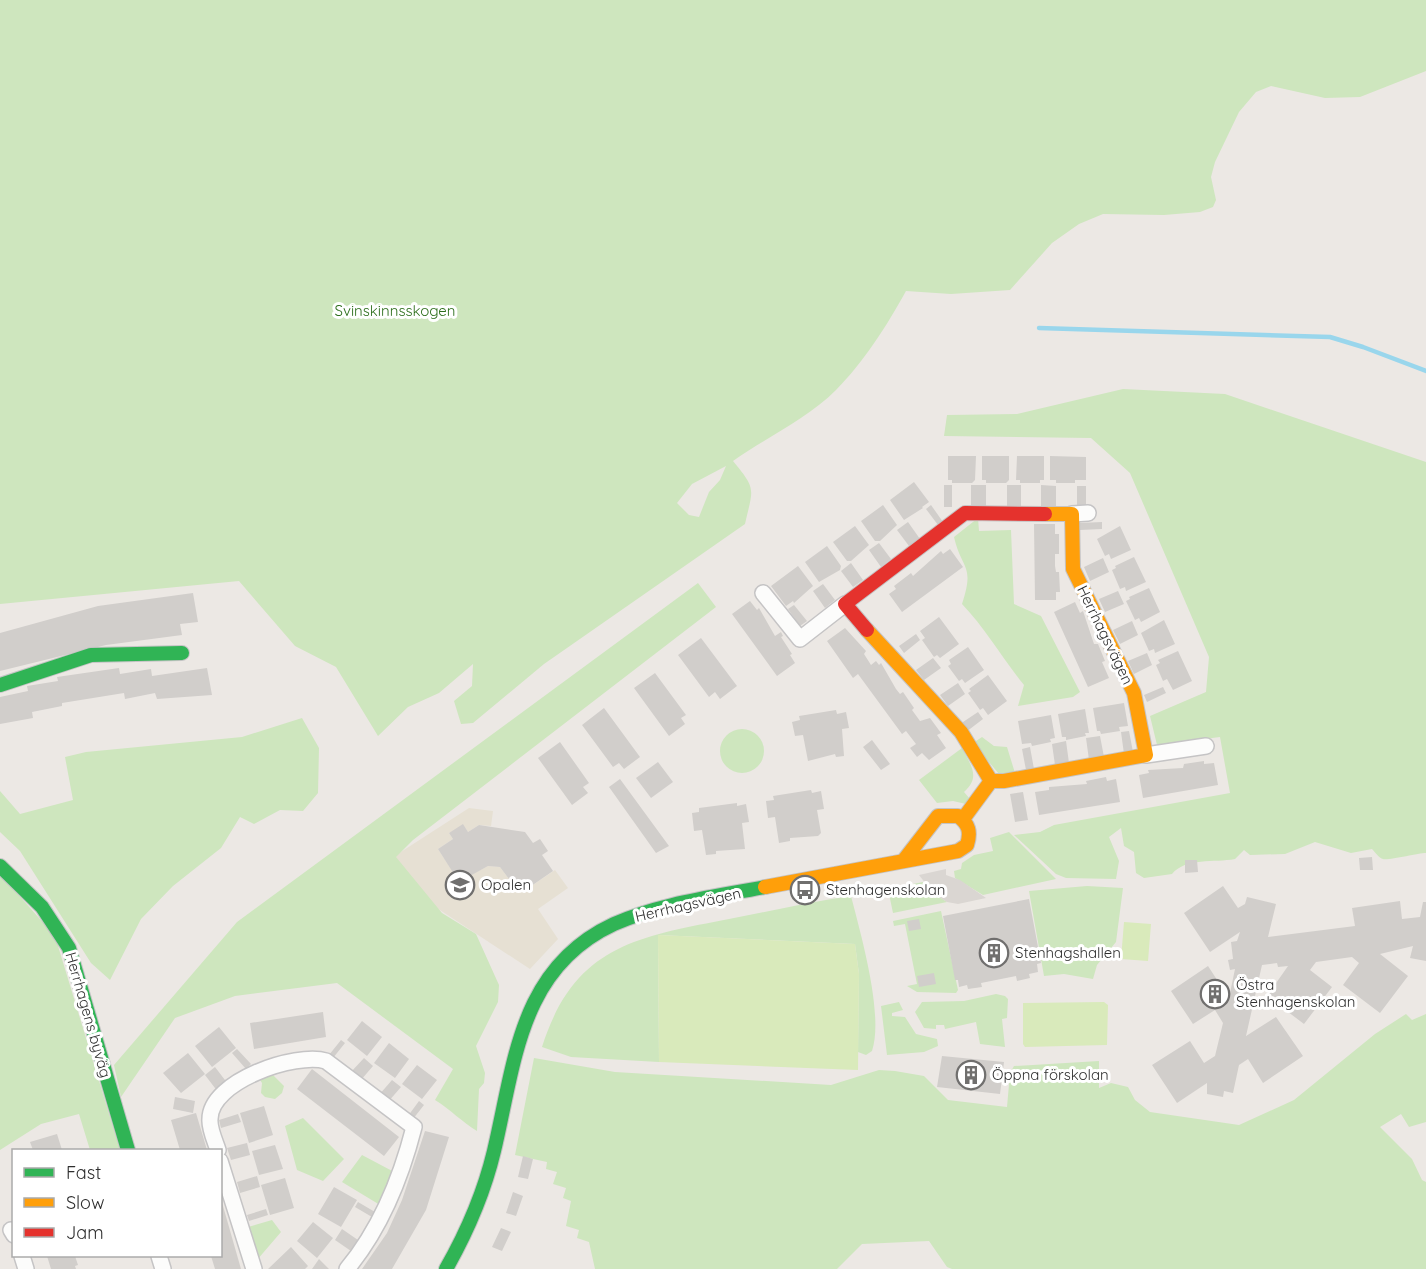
<svg xmlns="http://www.w3.org/2000/svg" width="1426" height="1269" font-family="Quicksand,sans-serif">
  <rect width="100%" height="100%" fill="#ece8e4"/>
  <path fill="#e6e0d3" d="M469,808L493,811L491,826L479,825L468,832L464,826L449,833L453,839L438,849L459,881L488,866L500,867L509,879L514,877L524,891L555,870L568,888L538,909L558,939L530,969L376,868Z"/>
  <path fill="#cee6be" fill-rule="evenodd" d="M0,0H1426V71L1360,97L1325,98L1271,86L1256,92L1239,112L1215,162L1211,177L1216,200L1213,207L1200,212L1164,215L1103,214L1079,224L1052,243L1010,290L951,294L906,291C888,324 863,363 836,390C807,419 767,437 733,461C757,490 753,488 745,524L544,664L473,723L461,724L454,701L472,686L473,664L439,693L408,707L378,736L336,667L295,646L239,581L0,604ZM726,466L720,480L709,492L699,517L689,515L677,503L692,484Z
    M1123,389L1225,394L1426,462V853C1418,853 1387,861 1383,859C1379,858 1375,852 1372,849L1351,853L1315,842L1285,854L1250,855L1244,850L1235,859C1214,863 1186,857 1172,874L1144,878L1136,873L1134,852L1124,846L1121,828L1109,837L1119,861L1116,879L1066,878L1056,874L1014,835L1040,832L1054,825L1230,793L1220,737L1157,745L1150,716L1206,692L1209,657L1130,473L1091,438L944,436L947,415L1017,414Z
    M978,518L979,531L1011,530L1014,604L1041,616L1080,692L1073,697L1018,706L1024,685C1002,658 986,629 962,604C975,564 962,571 954,537Z
    M698,583L716,607L413,840L396,857L442,913L476,934L499,985L498,1002L476,1046L485,1073L484,1083L479,1089L477,1131C462,1122 451,1110 435,1100L453,1069L337,983L235,996L175,1018L121,1097L114,1065L237,922Z
    M302,718L319,748L318,793L303,811L280,810L254,824L240,817L221,848L173,886L141,919L110,980L91,963L20,851L0,832V791L20,814L73,800L65,757L86,752L242,737Z
    M720 751a22 22 0 1 1 44 0a22 22 0 1 1-44 0Z
    M982,737L994,746L1007,747L1015,773L999,774L973,743Z
    M962,748C971,766 981,777 964,792L970,799L966,804L953,801L937,803L919,780Z
    M1009,832L1056,879L983,895L955,878L954,871L961,869L962,863L974,855L993,851L990,838Z
    M0,874L55,936L120,1150H90L79,1114L41,1124L0,1150Z
    M923,882L933,893L947,902L893,913L888,889Z
    M1087,886L1123,888L1116,942L1097,965L1093,979L1064,974L1044,976L1029,891Z
    M851,896C861,935 884,1015 872,1051L866,1055L858,1052L859,974L855,944L658,935L659,1062L571,1057L542,1047C574,946 636,937 729,919C770,911 810,902 851,896Z
    M941,911L958,990L956,993L917,992L907,986L917,984L905,924L894,926L893,921Z
    M996,994L1005,996L1008,999L1007,1018L1002,1019L1005,1047L980,1044L976,1022L945,1029L944,1025H936V1029L924,1028L915,1012L922,1002L964,1001Z
    M899,1002L903,1010L892,1013V1016L905,1017L916,1034L937,1039L938,1046L924,1052L887,1055L881,1006Z
    M1406,1014L1412,1020L1426,1014V1122L1409,1127L1401,1114L1380,1127L1412,1159L1422,1180L1426,1182V1269H952L947,1267L929,1241L862,1244L837,1269H595L589,1242L577,1238L579,1230L566,1226L571,1201L563,1198L566,1188L553,1184L557,1172L546,1169L547,1162L515,1155L534,1058L615,1072L831,1085L879,1070L895,1071L924,1076L948,1100L1007,1107L1010,1073L1014,1066L1099,1061V1088L1111,1083L1128,1087L1135,1100L1150,1112L1239,1125L1294,1100L1375,1034Z
    M269,1071L284,1086L282,1093L275,1099L265,1097L261,1093L262,1083L258,1077Z
    M303,1118L344,1159L323,1181L297,1170L285,1126Z
    M362,1155L396,1173L380,1205L342,1182Z
    M272,1220L281,1232L257,1260L248,1227Z"/>
  <path fill="#d9eabb" d="M1124,922L1151,924L1148,961L1121,959Z
    M658,935L855,944L859,974L858,1070L659,1062Z
    M1104,1002L1108,1005L1107,1045L1025,1047L1023,1044V1003Z"/>
  <path fill="#dad6d2" d="M946,869V875L960,880L986,898L958,904L947,902L933,893L919,875Z"/>
  <g fill="none" stroke-linecap="round" stroke-linejoin="round">
    <path stroke="#99d6ec" stroke-width="4.5" d="M1039,328L1330,337L1363,347L1426,371"/>
  </g>
  <path fill="#d1cecb" d="M948,456H976L975,480L972,483H952V480H948Z
    M982,456H1009V480L1006,483H986V480H982Z
    M1017,456H1044V480H1040V483H1020V480H1016Z
    M1050,456L1086,457V480H1075V483H1056V480H1050Z
    M914,482L929,502L922,507L923,508L904,520L890,500Z
    M944,485H952V507H944Z
    M971,485H986V507H971Z
    M1007,485H1021V507H1007Z
    M1041,485L1056,486V507H1041Z
    M1077,486H1086V507H1077Z
    M883,505L897,525L880,541H875L861,521Z
    M931,505L943,522L938,525L926,509Z
    M908,522L920,539L909,546L897,530Z
    M1102,522V529L1080,530V523Z
    M1034,524H1055V534H1059V554H1055V566L1056,572H1059L1060,592H1056V600H1035Z
    M855,526L869,545L851,561H847L833,542Z
    M1120,526L1131,550L1111,559L1109,554L1105,556L1097,539Z
    M879,543L891,559L881,567L869,550Z
    M827,546L841,566L840,570L819,582L805,562Z
    M950,549L963,567L902,612L889,594L896,589L894,586L911,573L913,576L941,551L943,554Z
    M1134,557L1146,582L1126,591L1125,587L1120,589L1112,570L1116,568L1115,566Z
    M1103,558L1109,572L1090,581L1084,567Z
    M851,563L863,580L853,587L841,571Z
    M798,566L813,586L794,603L793,601L786,606L771,586Z
    M823,584L835,600L825,608L813,591Z
    M1149,588L1160,612L1141,622L1139,618L1135,620L1126,601L1130,599L1129,597Z
    M1118,591L1124,604L1105,612L1099,599Z
    M193,593L198,622L180,624L182,635L106,645L0,671V633L98,606Z
    M750,601L757,610L759,608L775,636L781,632L783,636L781,637L792,654L790,655L795,663L777,676L732,614Z
    M1075,602L1080,613L1083,611L1094,644H1098L1105,661L1102,662L1109,678L1088,687L1054,612Z
    M794,605L807,621L800,626L788,609Z
    M939,617L959,644L940,658L937,655L934,657L922,640L925,638L920,631Z
    M1164,620L1175,644L1155,653L1154,649L1149,651L1141,633Z
    M1132,621L1138,635L1120,644L1113,630Z
    M845,628L866,651L864,654L871,665L876,661L879,665L881,663L896,689L900,694L903,692L914,708L912,710L920,721L930,718L941,733L937,735L946,748L929,760L922,753L917,757L910,748L916,744L906,731L902,734L858,674L853,678L827,641Z
    M916,634L920,640L904,653L899,646Z
    M701,638L737,686L720,699L715,692L709,697L678,655Z
    M968,647L984,670L965,683L962,679L959,681L948,666L951,664L949,660Z
    M1178,651L1192,681L1173,690L1167,679L1163,681L1156,665L1160,663L1158,660Z
    M1147,653L1152,665L1134,674L1128,661Z
    M933,658L941,668L924,680L916,670Z
    M119,668L120,674L151,669L152,676L207,668L212,695L157,699L155,693L125,699L124,693L62,703V706L32,712L33,718L0,724V697L28,691L27,686L58,681L57,677Z
    M655,673L686,715L681,718L685,724L669,736L634,688Z
    M988,675L1007,701L988,715L983,708L980,710L968,693L971,691L969,689Z
    M958,683L965,694L948,706L940,695Z
    M1163,687L1166,693L1147,702L1144,695Z
    M1124,703L1128,726L1119,727L1120,731L1101,734L1100,731H1097L1093,708Z
    M604,708L640,757L624,769L619,763L613,767L582,725Z
    M1085,709L1089,733H1085L1086,736L1066,740V737H1062L1058,714Z
    M836,710L837,714L846,712L849,728L842,729L844,756L836,757L835,754L808,761L803,735L795,736L792,722L800,720L799,716Z
    M978,712L983,719L966,732L960,724Z
    M1051,715L1055,738L1050,739L1051,742L1032,746L1031,743L1022,744L1018,721Z
    M1129,731L1133,752L1124,754L1121,732Z
    M1100,736L1104,757L1089,760L1086,738Z
    M872,740L890,764L881,770L863,747Z
    M1066,741L1069,763L1055,765L1052,744Z
    M560,742L589,783L583,787L588,793L572,805L538,758Z
    M1030,747L1034,769L1026,770L1022,749Z
    M1204,761V764L1214,763L1218,785L1143,798L1139,775L1149,773L1148,770L1183,768L1184,764Z
    M658,762L673,782L651,798L636,778Z
    M1106,777L1107,781L1116,779L1120,802L1039,815L1035,792L1049,790V787L1087,784L1086,781Z
    M620,779L669,846L656,853L609,787Z
    M811,790L812,793L821,791L824,809L817,810L821,833L818,836L790,838V841L779,843L775,817L768,818L766,801L774,800L773,796Z
    M1023,792L1028,820L1015,822L1010,794Z
    M737,803V806L746,804L749,822L742,823L745,849L716,851V854L706,855L702,830L694,831L692,813L699,812V808Z
    M463,824L468,832L479,825L525,832L533,843L540,839L548,851L542,855L553,871L524,891L514,877L509,879L500,867L488,866L459,882L438,849L453,839L449,833Z
    M1372,857L1373,870H1360L1359,858Z
    M1185,860H1197L1198,872L1185,873Z
    M1223,886L1238,908L1245,904L1247,897L1276,904L1268,937L1355,926L1352,908L1400,901L1402,919L1420,917L1423,902H1426V961L1410,958L1413,946L1380,954L1408,976L1380,1013L1343,985L1359,963L1352,957L1316,962L1310,970L1332,987L1304,1024L1267,996L1288,966L1278,967L1277,963L1262,965L1246,1036L1276,1017L1303,1056L1263,1083L1248,1059L1239,1065L1233,1093L1224,1091L1223,1097L1207,1094V1083L1177,1103L1152,1065L1190,1041L1204,1063L1215,1056L1223,1023L1215,1010L1193,1024L1171,991L1208,966L1225,992L1230,993L1235,969L1230,970L1228,960L1233,959L1231,942L1237,941L1240,932L1210,952L1184,913Z
    M1029,899L1041,963L1037,964L1038,972L1029,974L1030,978L1017,981L1016,976L981,983L982,987L968,989L967,985L959,987L958,980H955L943,916Z
    M919,919L921,929L909,931L907,921Z
    M934,973L936,984L919,987L917,976Z
    M323,1012L326,1037L254,1049L250,1023Z
    M362,1021L382,1037L367,1056L347,1040Z
    M219,1027L236,1048L212,1067L195,1046Z
    M341,1040L345,1043L333,1058L329,1055Z
    M389,1043L409,1059L395,1078L374,1063Z
    M237,1049L251,1064L246,1069L232,1053Z
    M188,1053L205,1074L181,1093L163,1073Z
    M942,1056L1004,1062L1000,1094L937,1087Z
    M364,1058L373,1066L361,1080L351,1072Z
    M417,1065L437,1080L422,1099L402,1084Z
    M215,1067L228,1084L218,1092L205,1075Z
    M312,1069L399,1137L384,1156L297,1089Z
    M392,1080L401,1087L388,1102L379,1095Z
    M175,1097L195,1101L193,1113L173,1109Z
    M419,1101L424,1105L413,1119L408,1116Z
    M264,1106L273,1135L249,1143L240,1113Z
    M196,1113L207,1150H180L171,1120Z
    M238,1114L241,1122L221,1128L219,1120Z
    M425,1131L449,1137L426,1210L392,1269H362L387,1233L402,1200Z
    M57,1134L62,1150H33L30,1142Z
    M247,1143L250,1155L231,1160L227,1148Z
    M275,1145L283,1169L259,1175L252,1151Z
    M523,1156L533,1159L528,1179L518,1177Z
    M257,1176L260,1187L240,1193L237,1182Z
    M285,1178L294,1208L270,1215L261,1185Z
    M334,1187L357,1200L341,1227L318,1214Z
    M513,1192L523,1196L516,1216L506,1213Z
    M220,1199H221L241,1269H215L211,1256H220Z
    M358,1202L375,1212L372,1217L355,1207Z
    M266,1209L268,1215L249,1221L247,1215Z
    M313,1222L333,1238L317,1258L297,1241Z
    M501,1228L511,1232L502,1251L492,1247Z
    M342,1229L358,1240L351,1251L335,1240Z
    M291,1247L308,1266L305,1269H268Z
    M47,1256H75L78,1265L75,1266L76,1269H51Z
    M319,1259L329,1269H312Z"/>
  <g fill="none" stroke-linecap="round" stroke-linejoin="round">
    <g stroke="#c5c4c5" stroke-width="18">
      <path id="street" d="M1072,514L1088,513
        M763,593L800,639L845,604
        M1146,755L1206,746
        M218,1150C215,1141 209,1128 210,1119C210,1081 296,1052 326,1061L414,1127C401,1178 381,1228 347,1269
        M220,1161L254,1269
        M11,1230L14,1235
        M22,1256L26,1269
        M159,1256L163,1269"/>
    </g>
    <g stroke="#c5c4c5" stroke-width="16">
      <path id="fast" d="M0,685L91,655L182,653
        M0,866L42,907L69,948L128,1150
        M446,1269C467,1232 484,1193 494,1151C515,1063 519,968 614,924C662,903 714,897 765,887"/>
    </g>
    <g stroke="#c5c4c5" stroke-width="16">
      <path id="slow" d="M867,630L961,732L991,781
        M963,819L991,781H1004L1146,755L1134,693L1073,569L1072,514H1045
        M765,887L958,851L967,845C971,832 969,824 958,816H938L904,860"/>
    </g>
    <g stroke="#c5c4c5" stroke-width="16">
      <path id="jam" d="M867,630L845,604L965,513L1045,514"/>
    </g>
    <use href="#street" stroke="#fcfcfb" stroke-width="15"/>
    <use href="#fast" stroke="#30b455" stroke-width="14"/>
    <use href="#slow" stroke="#ff9f0a" stroke-width="14"/>
    <use href="#jam" stroke="#e5322d" stroke-width="14"/>
  </g>
  <defs>
    <g id="school-ring" transform="scale(1.5)"><circle r="9.5" fill="#fff" stroke="#706f6e" stroke-width="1.5"/><path d="M0-5L7-2L0 1L-7-2ZM-4 1L0 2.5L4 1V4Q0 6-4 4Z" fill="#706f6e"/></g>
    <g id="bus-ring" transform="scale(1.5)"><circle r="9.5" fill="#fff" stroke="#706f6e" stroke-width="1.5"/><path d="M-5-6H5V4H4V6H2V4H-2V6H-4V4H-5ZM-3.5-4V0h7V-4ZM-3.5 1.2v1.5H-2V1.2ZM2 1.2v1.5H3.5V1.2Z" fill="#706f6e"/></g>
    <g id="building-ring" transform="scale(1.5)"><circle r="9.5" fill="#fff" stroke="#706f6e" stroke-width="1.5"/><path d="M-4-6H4V6H1V3H-1V6H-4ZM-2.5-4.3h1.7v1.8h-1.7ZM.8-4.3h1.7v1.8H.8ZM-2.5-1h1.7V.8h-1.7ZM.8-1h1.7V.8H.8Z" fill="#706f6e"/></g>
  </defs>
  <g fill-rule="evenodd">
    <use href="#school-ring" x="460" y="885"/>
    <use href="#bus-ring" x="805" y="890"/>
    <use href="#building-ring" x="994" y="953"/>
    <use href="#building-ring" x="1215" y="994"/>
    <use href="#building-ring" x="971" y="1075"/>
  </g>
  <g text-anchor="middle" stroke-width="6" stroke-linejoin="round" paint-order="stroke">
    <g font-size="15" fill="#2c6e1b" stroke="#fff">
      <text x="395" y="316">Svinskinnsskogen</text>
    </g>
    <g font-size="15" fill="#2e2e2e" stroke="#fff">
      <text transform="translate(1105 635) rotate(64)" y="5">Herrhagsvägen</text>
      <text transform="translate(688 905) rotate(-13)" y="5">Herrhagsvägen</text>
      <text transform="translate(88 1015) rotate(74)" y="5">Herrhagens byväg</text>
    </g>
    <g font-size="15" fill="#2e2e2e" stroke="#fff" text-anchor="start">
      <text x="481" y="890">Opalen</text>
      <text x="826" y="895">Stenhagenskolan</text>
      <text x="1015" y="958">Stenhagshallen</text>
      <text x="1236" y="990">Östra<tspan x="1236" dy="17">Stenhagenskolan</tspan></text>
      <text x="992" y="1080">Öppna förskolan</text>
    </g>
  </g>
  <rect x="12" y="1149" width="210" height="108" fill="#ffffff" stroke="#ababab" stroke-width="1.5"/>
  <rect x="24" y="1168" width="30" height="9" fill="#30b455" stroke="#ababab" stroke-width="1.5"/>
  <text x="66" y="1179" font-size="18" fill="#2e2e2e">Fast</text>
  <rect x="24" y="1198" width="30" height="9" fill="#ff9f0a" stroke="#ababab" stroke-width="1.5"/>
  <text x="66" y="1209" font-size="18" fill="#2e2e2e">Slow</text>
  <rect x="24" y="1228" width="30" height="9" fill="#e5322d" stroke="#ababab" stroke-width="1.5"/>
  <text x="66" y="1239" font-size="18" fill="#2e2e2e">Jam</text>
</svg>
